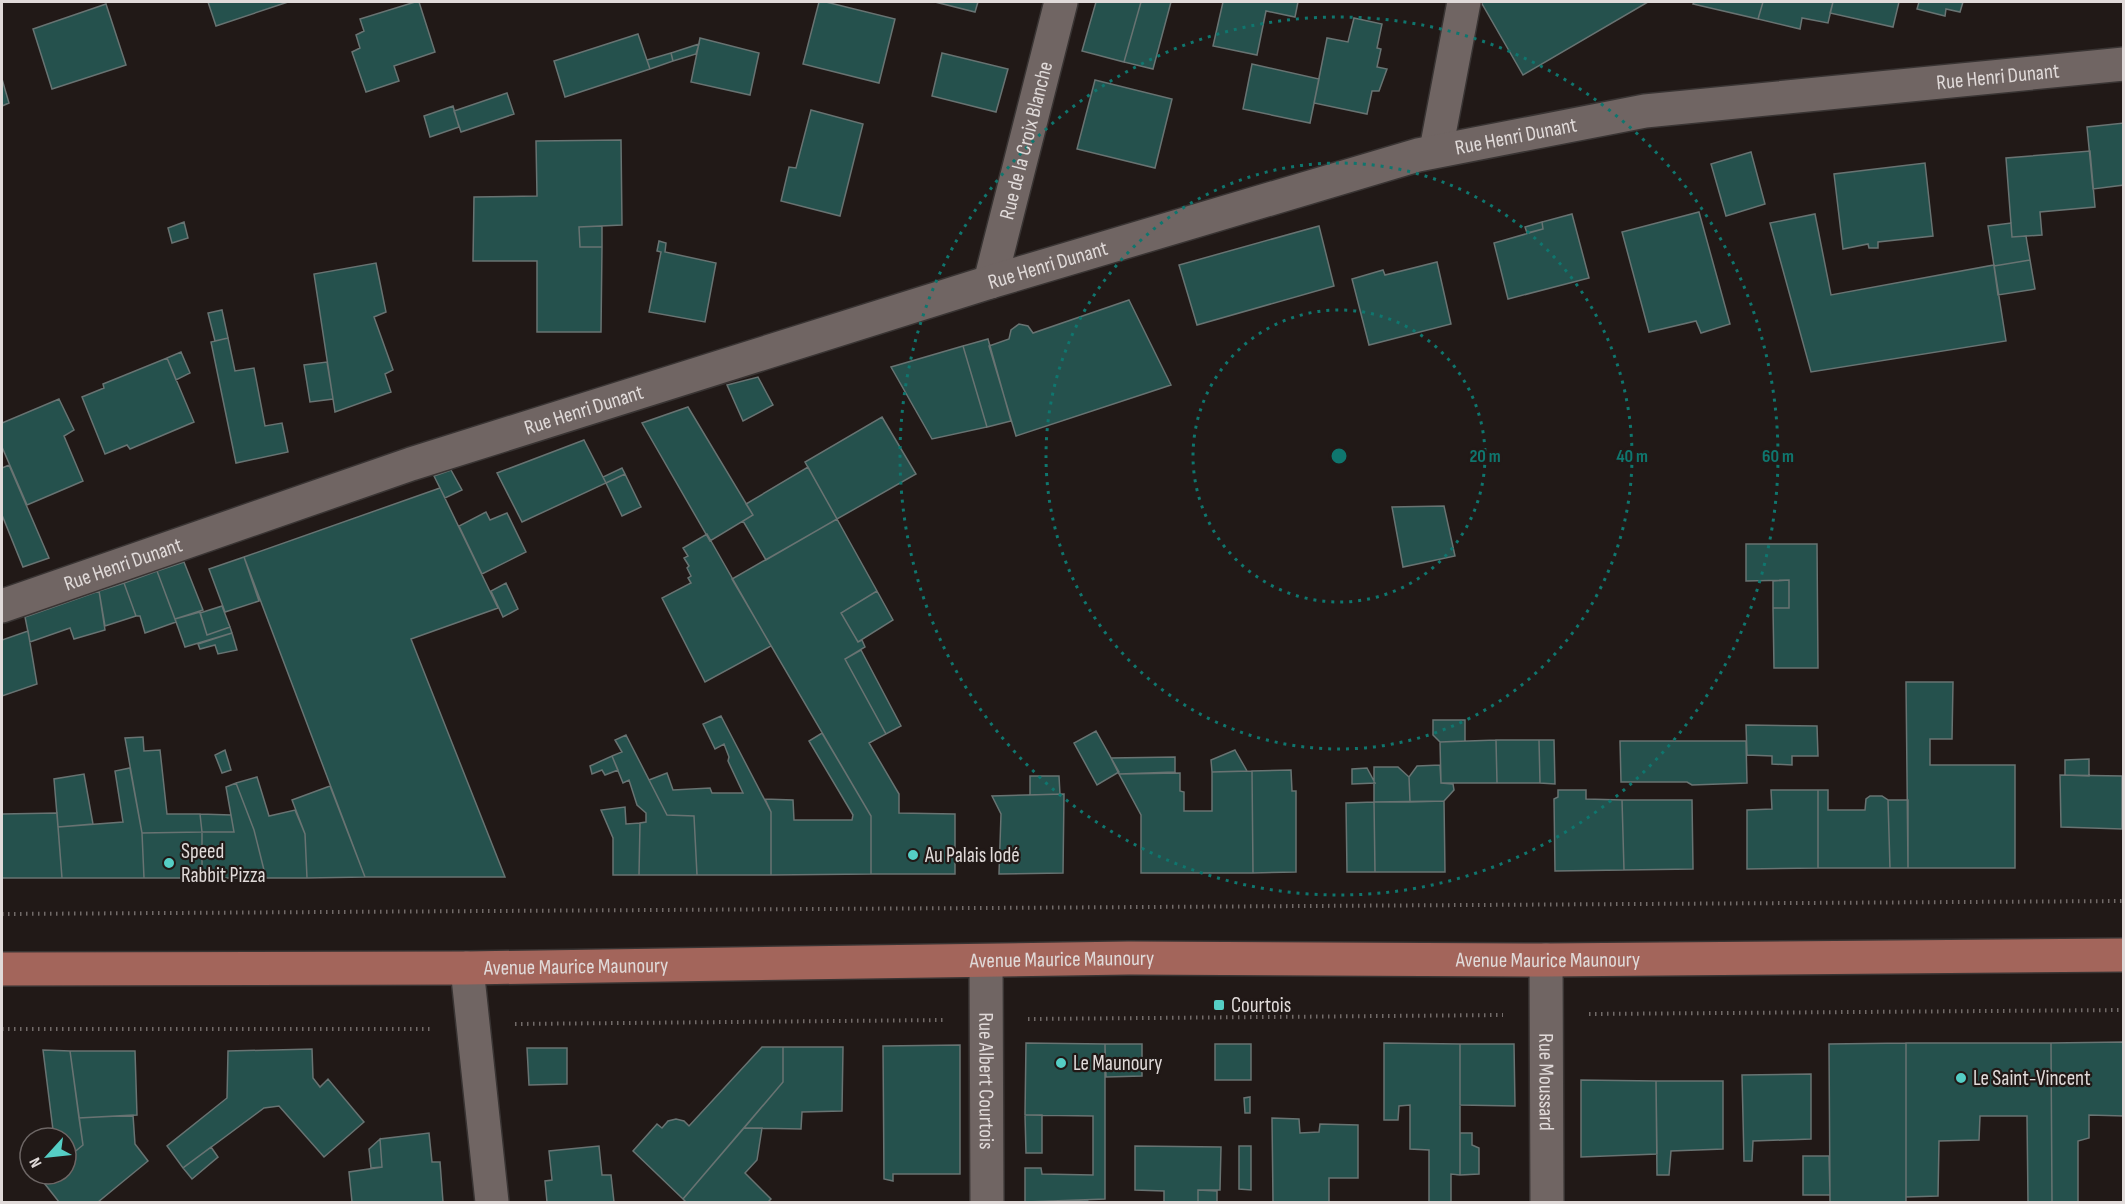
<svg xmlns="http://www.w3.org/2000/svg" width="2125" height="1204" font-family="'Sofia Sans Condensed',sans-serif">
  <rect width="100%" height="100%" fill="#211917"/>
  <path fill="#25514d" stroke="#687372" stroke-width="1.5" d="M208,2H288L216,26Z
    M415,2H419L435,52L394,66L399,81L366,92L352,52L360,48L356,35L364,31L360,19Z
    M819,2H826L895,19L879,83L803,64Z
    M935,2H978L975,12Z
    M1096,2H1141L1124,62L1082,51Z
    M1141,2H1171L1153,69L1124,62Z
    M1223,2H1298L1295,17L1266,11L1257,55L1213,46Z
    M1481,2H1648L1523,75Z
    M1694,2H1763L1758,19L1693,4Z
    M1763,2H1833L1828,23L1802,18L1800,29L1758,19Z
    M1833,2H1899L1893,27L1830,13Z
    M1919,2H1963L1960,12L1946,9L1945,16L1917,9Z
    M106,4L126,65L52,89L33,29Z
    M1354,18L1382,24L1377,48L1381,49L1377,67L1387,69L1379,91H1372L1367,114L1314,103L1327,38L1348,42Z
    M638,34L650,69L565,97L554,61Z
    M700,38L759,53L750,95L691,82Z
    M699,44L696,54L673,61L671,53Z
    M671,53L673,61L650,69L647,60Z
    M942,53L1008,69L996,112L932,96Z
    M1252,64L1319,79L1310,123L1243,109Z
    M2,79L9,103L2,106Z
    M1095,80L1172,99L1155,168L1077,149Z
    M507,93L514,114L461,132L454,111Z
    M453,106L459,127L430,137L424,116Z
    M811,110L863,124L840,216L781,201L789,167L796,168Z
    M2124,123V185L2093,189L2087,127Z
    M621,140L622,225L579,227L580,247H602L601,332H537V261H473L474,197L537,196L536,141Z
    M2090,151L2095,207L2040,212L2042,235L2012,237L2006,158Z
    M1751,152L1765,204L1726,216L1711,164Z
    M1925,163L1933,236L1878,242V248H1869L1868,244L1843,249L1834,174Z
    M1699,212L1730,324L1701,333L1696,321L1649,332L1622,232Z
    M1572,214L1589,278L1508,299L1494,243L1543,229L1542,222Z
    M1815,214L1831,295L1994,265L2006,341L1811,372L1770,223Z
    M184,222L188,238L172,243L168,228Z
    M1542,222L1543,229L1527,233L1525,227Z
    M2011,223L2012,237L2026,236L2030,260L1994,266L1988,226Z
    M602,226V247H580L579,227Z
    M1319,226L1334,286L1197,325L1179,265Z
    M659,241L666,243L665,252L716,263L705,322L649,312L661,252L657,251Z
    M2030,260L2035,289L1998,295L1994,266Z
    M1437,262L1451,324L1369,345L1352,279L1383,270L1385,275Z
    M376,263L386,312L374,317L393,370L385,374L391,392L335,412L314,274Z
    M1129,300L1171,385L1016,436L989,346L1009,339L1011,330L1019,324L1028,326L1033,333Z
    M222,310L228,338L215,341L208,313Z
    M228,338L235,371L254,368L265,426L282,423L288,452L236,463L211,342Z
    M988,339L1011,421L987,427L963,346Z
    M963,346L987,427L932,439L891,367Z
    M181,352L190,373L176,380L167,358Z
    M167,358L194,422L130,449L127,445L105,454L82,397L104,388L103,384Z
    M327,362L333,399L310,402L304,365Z
    M758,377L773,405L743,421L727,385Z
    M59,399L74,430L64,436L83,481L27,505L2,447V423Z
    M688,407L753,515L710,541L642,423Z
    M882,417L916,474L837,519L805,462Z
    M584,440L606,483L522,522L497,473Z
    M9,465L49,558L23,567L2,515V468Z
    M808,467L837,519L766,560L743,521L753,515L746,504Z
    M622,468L625,474L606,483L603,477Z
    M451,470L462,490L445,498L434,476Z
    M625,474L641,507L622,516L606,483Z
    M440,488L498,608L411,639L505,877H365L244,557Z
    M1444,506L1455,556L1403,567L1392,507Z
    M486,512L490,520L507,513L526,552L482,574L459,526Z
    M837,519L877,591L841,613L858,642L862,640L865,647L845,659L886,734L869,743L899,794V813L955,814V874H871V816L732,579Z
    M707,534L771,646L705,682L662,598L691,583L688,578L691,576L687,568L689,566L684,558L688,556L683,548Z
    M1746,544H1817L1818,668H1774L1773,608H1789V580L1746,581Z
    M244,557L259,601L225,612L209,569Z
    M184,562L203,610L175,619L157,571Z
    M157,571L176,622L145,633L140,616H136L124,583Z
    M1789,580V608H1773V581Z
    M124,583L136,616L105,626L99,591Z
    M506,583L518,609L503,617L491,591Z
    M99,591L105,630L74,639L70,628L30,642L25,617Z
    M877,591L893,620L858,642L841,613Z
    M222,606L230,627L207,635L200,613Z
    M200,612L207,635L230,627L232,633L185,647L175,619Z
    M28,631L37,684L2,696V640Z
    M232,633L237,650L218,654L215,645L200,649L198,644Z
    M861,650L901,726L886,734L845,659Z
    M1906,682H1953L1952,739H1930V765H2015V868H1908Z
    M721,716L771,812V875H697L694,816L667,815L649,780L667,773L673,790L710,788L712,793H743L728,761L729,757L724,744L715,749L703,724Z
    M1433,720H1465V741L1440,742L1433,735Z
    M1746,725L1817,726L1818,756H1792V765L1772,764V756L1747,755Z
    M1096,731L1119,772L1097,785L1074,743Z
    M822,733L871,816V874L771,875V812L765,799L793,800L794,820H852L853,815L809,741Z
    M626,735L667,815L694,816L697,875H639L640,823L646,822V813L637,805L629,780L623,783L612,756L622,752L615,740Z
    M143,737L144,751L160,750L167,814H200L202,832L142,833L125,738Z
    M1496,740H1539L1540,783H1497Z
    M1496,740L1497,783H1441L1440,742Z
    M1539,740H1554L1555,784L1540,783Z
    M1620,741H1746L1747,783L1692,785L1687,782H1621Z
    M225,750L231,770L222,773L215,755Z
    M1235,750L1247,771L1212,772L1211,760Z
    M612,756L618,770L605,775L602,770L592,774L590,766Z
    M1175,757V772L1119,774L1111,758Z
    M2089,759V776L2065,775V760Z
    M1440,765L1441,783L1453,784L1454,790L1444,801L1410,802L1409,777L1417,766Z
    M1374,767H1398L1409,777L1410,802H1374Z
    M130,768L142,833L144,878H62L58,827L123,822L115,771Z
    M1367,768L1375,783L1352,784V769Z
    M1291,770L1292,791H1296V872L1253,873L1252,771Z
    M1252,771L1253,873H1141V815L1119,774L1180,773V791L1184,792V811H1212V772Z
    M84,774L93,824L58,827L54,779Z
    M2060,775L2122,776V829L2061,827Z
    M1030,776H1059L1060,794L1030,795Z
    M257,777L269,816L295,810L305,834L307,878H266L254,830L236,783Z
    M236,783L254,830L266,878H202V832H234L226,787Z
    M330,786L365,877L307,878L305,834L292,800Z
    M1558,790H1586V799L1622,800L1624,870L1555,871L1554,799L1558,797Z
    M1771,790H1818V868L1747,869V810L1772,809Z
    M1818,790H1828V810H1865L1866,799L1870,796H1882L1888,800L1890,868H1818Z
    M1064,794L1063,873L999,874L1001,814L992,796Z
    M1622,800H1692L1693,869L1624,870Z
    M1888,800H1908V868H1890Z
    M1444,801L1445,872H1375L1374,802Z
    M1374,802L1375,872H1347L1346,803Z
    M625,807L626,824L640,823L639,875H613V838L601,810Z
    M57,813L62,878H2V814Z
    M200,814L231,815L234,832H202Z
    M202,832V878H144L142,833Z
    M2124,1042V1116L2089,1115V1138L2078,1141V1202H2052L2051,1043Z
    M1026,1043L1105,1044V1199L1025,1202V1168H1041L1042,1174L1093,1175V1116L1025,1115Z
    M1384,1043L1460,1044V1175L1451,1174V1202H1429V1150L1410,1149V1105L1399,1106L1398,1120H1384Z
    M1906,1043H2051L2052,1202H2028L2027,1116H1980L1979,1140L1939,1141L1938,1196L1906,1197Z
    M1906,1043V1202H1830L1829,1044Z
    M1105,1044H1142V1076L1106,1077Z
    M1215,1044H1251V1080H1215Z
    M1460,1044H1514L1515,1106L1460,1105Z
    M960,1045V1174H893V1181L884,1179L883,1046Z
    M762,1047H783V1082L683,1199L633,1151L657,1124L662,1128L668,1121L676,1119L684,1121L689,1126Z
    M783,1047H843L842,1111L802,1112L801,1129L744,1128L783,1082Z
    M527,1048H567V1084L529,1085Z
    M312,1049L313,1078L320,1087L328,1079L364,1122L324,1157L279,1106L264,1108L183,1168L167,1146L227,1098L228,1051Z
    M43,1050L70,1051L83,1145L66,1159V1138H54Z
    M70,1051H135L137,1115L79,1118Z
    M1811,1074V1139L1753,1141L1752,1161H1744L1742,1075Z
    M1581,1080L1656,1081L1657,1154L1581,1157Z
    M1656,1081H1723V1149L1671,1151L1669,1175H1657Z
    M1250,1097V1113H1245L1244,1098Z
    M133,1115L135,1144L148,1161L98,1202H59L41,1179L47,1174H66V1159L83,1145L79,1118Z
    M1025,1115H1042V1153H1026Z
    M1272,1118L1299,1119L1300,1133L1319,1132L1320,1124L1358,1125V1178H1329V1202H1273Z
    M744,1128H762L757,1160L745,1173L771,1199L768,1202H686L683,1199Z
    M429,1133L432,1162H440L443,1202H352L349,1172L382,1167L380,1139Z
    M1460,1133H1472V1145L1479,1148V1174L1460,1175Z
    M380,1139L382,1167L371,1168L369,1149Z
    M599,1146L602,1175H611L614,1202H547L545,1181L552,1180L549,1151Z
    M1135,1146L1221,1147L1220,1190H1198V1202H1164V1191L1135,1190Z
    M1239,1146H1251V1190L1239,1189Z
    M211,1147L218,1157L192,1179L183,1168Z
    M1803,1156H1829L1830,1195H1803Z
    M1198,1190L1217,1191V1202H1198Z
    M1088,1200V1202H1025Z"/>
  <g fill="none" stroke-linecap="round" stroke-linejoin="round">
    <g stroke="#393433" stroke-width="36">
      <g id="minor">
        <path d="M1436,150L1464,2"/>
        <path id="s1" d="M990,282L1061,2"/>
        <path id="s2" d="M2,606L411,464L990,282L1418,155L1645,111L2124,64"/>
        <path id="s3" d="M1546,960L1547,1202"/>
        <path id="s4" d="M986,961L987,1202"/>
        <path d="M467,968L492,1202"/>
      </g>
    </g>
    <g stroke="#393433" stroke-width="36">
      <g id="major">
        <path id="s5" d="M2,969L467,968L1129,958L1546,960L2124,955"/>
      </g>
    </g>
    <path stroke="#716a68" stroke-width="4" stroke-dasharray="1.5 4.5" stroke-linecap="butt" d="M2,914L2124,901
      M1589,1014L2124,1010
      M1028,1019L1503,1015
      M515,1024L945,1020
      M2,1029H433"/>
    <use href="#minor" stroke="#706563" stroke-width="33"/>
    <use href="#major" stroke="#a3655b" stroke-width="33"/>
  </g>
  <g fill="none" stroke="#0f766e" stroke-width="3" stroke-dasharray="3 6">
    <circle cx="1339" cy="456" r="146"/>
    <circle cx="1339" cy="456" r="293"/>
    <circle cx="1339" cy="456" r="439"/>
  </g>
  <g fill="#55cec5" stroke="#211917" stroke-width="2">
    <circle cx="913" cy="855" r="6"/>
    <circle cx="169" cy="863" r="6"/>
    <rect x="1213" y="999" width="12" height="12" rx="3"/>
    <circle cx="1061" cy="1063" r="6"/>
    <circle cx="1961" cy="1078" r="6"/>
  </g>
  <g text-anchor="middle" stroke-width="4.5" stroke-linejoin="round" paint-order="stroke">
    <g font-size="21" fill="#e0dad9" stroke="#211917">
      <text dy="7" stroke="none"><textPath href="#s2" startOffset="2072">Rue Henri Dunant</textPath></text>
      <text dy="7" stroke="none"><textPath href="#s2" startOffset="1586">Rue Henri Dunant</textPath></text>
      <text dy="7" stroke="none"><textPath href="#s1" startOffset="146">Rue de la Croix Blanche</textPath></text>
      <text dy="7" stroke="none"><textPath href="#s2" startOffset="1100">Rue Henri Dunant</textPath></text>
      <text dy="7" stroke="none"><textPath href="#s2" startOffset="614">Rue Henri Dunant</textPath></text>
      <text dy="7" stroke="none"><textPath href="#s2" startOffset="128">Rue Henri Dunant</textPath></text>
      <text dy="7" stroke="none"><textPath href="#s5" startOffset="1546">Avenue Maurice Maunoury</textPath></text>
      <text dy="7" stroke="none"><textPath href="#s5" startOffset="1060">Avenue Maurice Maunoury</textPath></text>
      <text dy="7" stroke="none"><textPath href="#s5" startOffset="574">Avenue Maurice Maunoury</textPath></text>
      <text dy="7" stroke="none"><textPath href="#s3" startOffset="122">Rue Moussard</textPath></text>
      <text dy="7" stroke="none"><textPath href="#s4" startOffset="120">Rue Albert Courtois</textPath></text>
    </g>
    <g font-size="21" fill="#e0dad9" stroke="#211917" text-anchor="start">
      <text x="181" y="858">Speed<tspan x="181" dy="24">Rabbit Pizza</tspan></text>
      <text x="925" y="862">Au Palais Iodé</text>
      <text x="1231" y="1012">Courtois</text>
      <text x="1073" y="1070">Le Maunoury</text>
      <text x="1973" y="1085">Le Saint-Vincent</text>
    </g>
  </g>
  <circle cx="1339" cy="456" r="9" fill="#0f766e" stroke="#211917" stroke-width="3"/>
  <g font-size="18" text-anchor="middle" font-weight="bold" fill="#0f766e" stroke="#211917" stroke-width="4.5" stroke-linejoin="round" paint-order="stroke">
    <text x="1485" y="462">20 m</text>
    <text x="1632" y="462">40 m</text>
    <text x="1778" y="462">60 m</text>
  </g>
  <rect width="2125" height="1204" fill="none" stroke="#e0dad9" stroke-width="6"/>
  <g transform="translate(48 1156) rotate(243)"><circle r="28" fill="#211917" stroke="#6d6665" stroke-width="1.5"/>
  <path d="M0-4.5L10 22L0 15L-10 22Z" fill="#55cec5"/>
  <text y="-9" font-size="16" font-weight="bold" text-anchor="middle" fill="#e0dad9">N</text>
  </g>
</svg>
